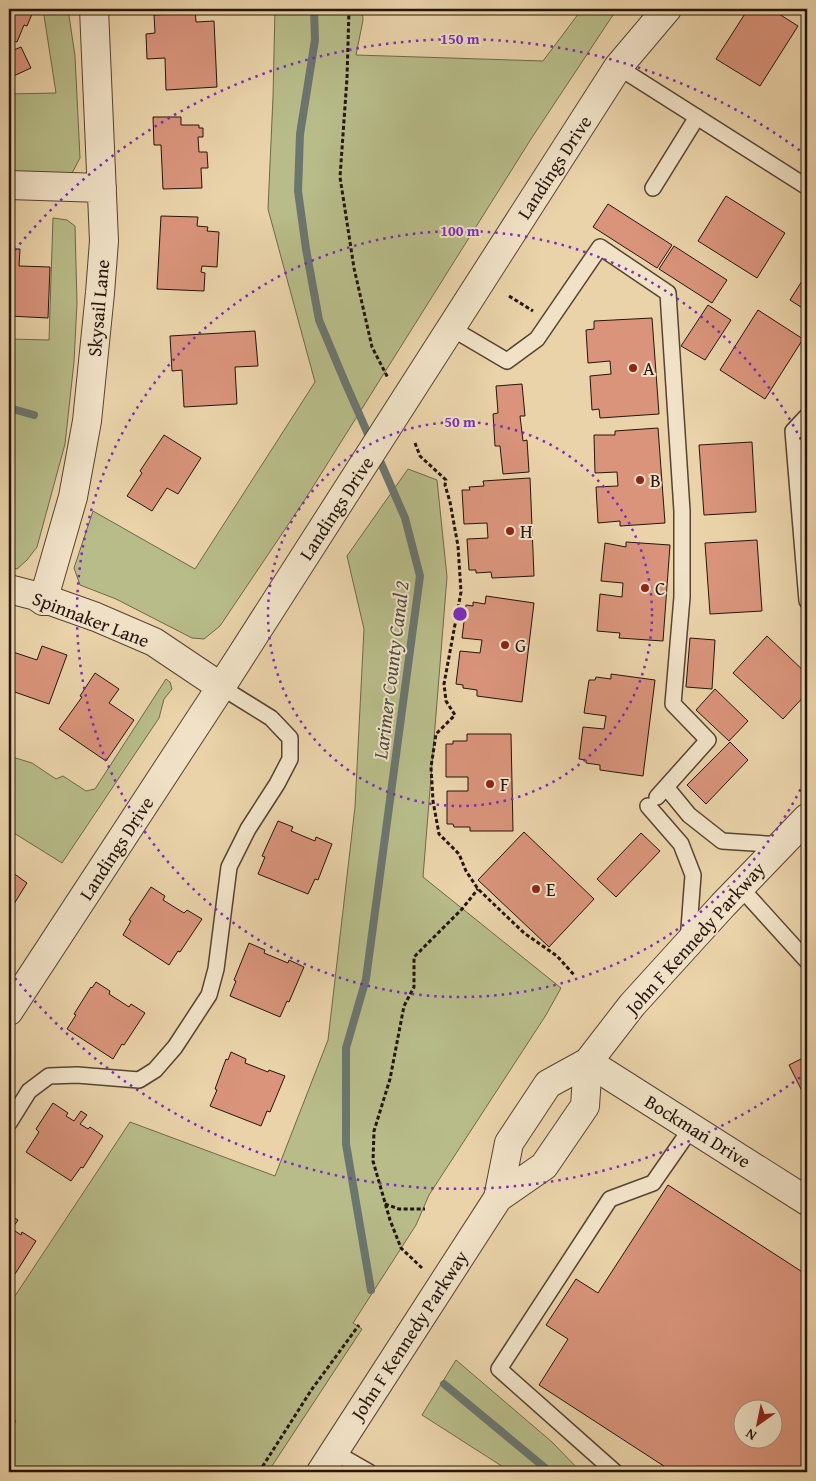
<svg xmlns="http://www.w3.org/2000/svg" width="816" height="1481" font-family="'Gentium Book Plus',serif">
  <rect width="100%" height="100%" fill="#ead3a9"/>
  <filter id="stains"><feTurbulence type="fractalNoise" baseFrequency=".004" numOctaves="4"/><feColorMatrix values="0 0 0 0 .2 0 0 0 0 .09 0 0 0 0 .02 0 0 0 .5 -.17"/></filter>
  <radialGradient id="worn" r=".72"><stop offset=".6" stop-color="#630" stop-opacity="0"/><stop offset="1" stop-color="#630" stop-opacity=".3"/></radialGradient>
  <path fill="#b7bc88" stroke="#6e684a" d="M43,9H68L75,56L80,158L71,175L9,176V94L56,93Z
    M275,9H362L363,20L356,55L543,61L582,9H618L611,18L531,139L304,501L220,626L204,639L192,638L116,599L80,585L74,568L93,511L195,569L315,382L268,209L273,97Z
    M53,218L67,220L75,226L77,303L74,362L65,444L37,547L27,560L17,569L9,567V339L49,340Z
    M408,469L437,480L447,577L423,877L561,988L546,1015L429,1195L416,1225L353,1323L362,1329L268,1472H9V1432L16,1421L9,1416V1305L130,1122L275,1176L328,1040L355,807L364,629L347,556Z
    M166,679L170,682L172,689L164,699L159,718L62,863L9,830V756L32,763L56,779L63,776L86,791L95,789Z
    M456,1360L552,1442L581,1472H511L422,1415Z"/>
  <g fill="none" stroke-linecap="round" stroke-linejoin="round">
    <path stroke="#6b766f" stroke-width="8" d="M314,9L315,40L300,134L298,191L306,249L319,320L345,382L371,441
      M9,408L34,415
      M371,1290L346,1144V1048L366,979L420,576L405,518L377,454
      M444,1384L550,1472"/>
  </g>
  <path fill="#d9947b" stroke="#24150b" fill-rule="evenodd" d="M9,9H31L29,13L32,14L27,26L24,25L17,42L9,39Z
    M170,9H195L196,22L214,21L217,87L166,90L165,58L147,59L146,34L155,33L154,15L170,14Z
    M748,9H771L798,26L760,86L716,59Z
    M21,47L31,68L9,78V52Z
    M153,117H181V125H199V128H203V137H198L199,152H207L208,168H201L202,188L163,189L161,145H154Z
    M726,196L785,233L757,278L698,241Z
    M608,204L672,245L657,268L593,227Z
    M161,216L198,217L197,226L208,227L207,231L219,232L217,267L202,266L201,272L205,273L204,291L157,289Z
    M674,246L727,280L712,303L659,269Z
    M9,249H20L19,266L50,267L48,318L9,316Z
    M807,273V311L790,300Z
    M708,305L731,320L705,360L681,346Z
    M758,310L803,339L765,399L720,370Z
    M652,318L659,414L600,418L599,409L592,410L590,376L611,374L610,361L588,363L586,330L594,329V321Z
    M255,331L258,366L235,367L237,404L184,407L182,370L172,371L170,336Z
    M522,384L525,416H520L523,441L527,440L529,472L503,474L500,446H495L493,414L498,413L496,386Z
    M658,428L665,523L620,526V521L598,523L596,487L618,486L617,472L595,473L594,435H615V431Z
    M164,435L201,458L178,494L167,488L152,511L127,496L142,473L140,471Z
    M752,442L756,512L704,515L699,445Z
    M530,478L534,576L492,578L491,572L476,573V570H469L467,539L488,538L487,523L464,524L462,490H470L469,487L484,486L483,481Z
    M757,540L762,611L710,614L705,543Z
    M626,542L670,545L663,641L619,638L620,633L597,631L600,594L622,597L623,583L601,581L605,543L626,547Z
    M486,596L534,603L522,702L477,696V690L463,688V685L456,684L460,651L480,653L482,640L462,638L466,605L473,606V602L485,604Z
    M767,636L807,674V693L783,719L733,673Z
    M690,638L715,640L712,689L686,687Z
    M42,646L67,655L49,704L9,690V663L13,652L37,660Z
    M95,673L119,689L109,703L134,720L106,761L59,729L82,697L80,696Z
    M611,674L655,680L643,776L600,770V765L586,763V760L579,759L583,727L604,729L606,716L584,713L589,680H595L596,677L611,679Z
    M715,689L748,721L729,741L696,710Z
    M467,734H511L513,831H470V827H454L453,824H447V791H468V777H446V744H453V741H467Z
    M730,742L748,760L706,804L687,785Z
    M278,821L293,827L291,831L315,841L316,837L332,844L318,880L315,879L308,894L258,874L265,857L262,856Z
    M524,832L594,899L549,947L478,880Z
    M641,833L660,851L616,897L597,879Z
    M9,870L27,883L9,912Z
    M151,887L165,896L163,900L184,913L187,910L202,919L180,952L178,951L169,965L123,935L131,921L129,920Z
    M249,943L265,950L264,953L288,963L289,960L304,967L289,1002L287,1001L280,1017L230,996L236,981L234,980Z
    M96,982L110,991L109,994L129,1007L131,1004L145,1013L124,1045L122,1044L113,1059L67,1029L76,1015L74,1014L91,987L92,988Z
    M231,1052L246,1059L245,1063L268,1072L269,1070L285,1076L270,1112L267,1111L261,1126L210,1106L217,1090L215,1089L226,1059L228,1060Z
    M807,1056V1101L789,1065Z
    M53,1103L68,1113L66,1116L74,1121L81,1111L87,1115L80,1124L88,1129L90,1127L103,1136L83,1168L81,1167L71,1181L26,1152L39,1132L36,1129Z
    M668,1185L807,1275V1460L799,1472H673L539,1385L568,1339L546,1325L576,1279L598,1293ZM744,1408H774V1438H744Z
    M13,1217L18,1220L12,1229L21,1235L22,1232L36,1241L15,1274L13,1273L9,1279V1223Z"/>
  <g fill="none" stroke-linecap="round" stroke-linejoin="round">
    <g stroke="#564432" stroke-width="18">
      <path id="service" d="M618,67L807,187
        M653,188L697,117
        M451,328L507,361L537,339L600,247L668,293L682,511V597L673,704L708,740L657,797
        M807,416L793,431L807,601
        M666,787L689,815L722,841L781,845
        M648,806L681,844L693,875L688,942
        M740,887L807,961
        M9,1123L29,1091L49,1076L77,1075L139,1080L155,1070L175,1047L209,995L216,969L229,867L248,829L277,784L290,759V738L271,718L221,687
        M334,1452L369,1472
        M615,1472L499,1369L610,1199L653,1183L692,1127"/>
    </g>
    <g stroke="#564432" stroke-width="30">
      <path id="minor" d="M9,185L102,188
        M9,589L36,596L43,601H51L96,617L154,642L221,687
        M43,601L73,497L87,421L100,293L104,241L94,9
        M9,1011L221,687L618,67L667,9
        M588,1062L807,1201"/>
    </g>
    <g stroke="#564432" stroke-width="30">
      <path id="tertiary" d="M498,1198L509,1143L548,1084L588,1062L632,1005L723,905L807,818
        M321,1472L498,1198L544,1166L585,1106L588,1062"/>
    </g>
    <path stroke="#24150b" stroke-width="3" stroke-dasharray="4 2.5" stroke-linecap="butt" d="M349,9L347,78L340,177L354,268L372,347L388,378
      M509,296L533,311
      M415,443L420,456L446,480L445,485L450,502L458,546L461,592L444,684L446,701L455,715L436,734L431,767L433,801L439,834L459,854L466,871L478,889L524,933L557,956L575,976
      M385,1204L399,1209H425
      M422,1268L401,1248L390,1220L373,1161L374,1131L390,1079L404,1006L414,987V957L462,909L478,889
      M259,1472L312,1389L359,1325"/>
    <use href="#service" stroke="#f1e2c7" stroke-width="15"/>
    <use href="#minor" stroke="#f1e2c7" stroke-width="28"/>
    <use href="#tertiary" stroke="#f1e2c7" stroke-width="28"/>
  </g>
  <g fill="none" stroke="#7b2cbf" stroke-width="2.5" stroke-dasharray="2.5 5">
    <circle cx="460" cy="614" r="192"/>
    <path d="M807 776A383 383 0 1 1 807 452"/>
    <path d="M806 1073A575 575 0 0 1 10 972M10 256A575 575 0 0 1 806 155"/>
  </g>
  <g fill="#8f2418" stroke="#f1e2c7" stroke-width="2">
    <circle cx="633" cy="368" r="5"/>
    <circle cx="640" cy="480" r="5"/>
    <circle cx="510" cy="531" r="5"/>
    <circle cx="645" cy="588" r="5"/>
    <circle cx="505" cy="645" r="5"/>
    <circle cx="490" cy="784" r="5"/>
    <circle cx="536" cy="889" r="5"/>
  </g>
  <g text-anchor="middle" stroke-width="4" stroke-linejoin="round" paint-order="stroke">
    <g font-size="19" fill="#24150b" stroke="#f1e2c7">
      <text transform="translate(554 167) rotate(-57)" y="7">Landings Drive</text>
      <text transform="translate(98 308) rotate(-85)" y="7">Skysail Lane</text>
      <text transform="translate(336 508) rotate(-57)" y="7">Landings Drive</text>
      <text transform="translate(91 619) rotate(21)" y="7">Spinnaker Lane</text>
      <text transform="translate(116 848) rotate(-57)" y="7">Landings Drive</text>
      <text transform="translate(695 938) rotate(-48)" y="7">John F Kennedy Parkway</text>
      <text transform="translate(698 1131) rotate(32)" y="7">Bockman Drive</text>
      <text transform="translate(409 1335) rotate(-57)" y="7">John F Kennedy Parkway</text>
    </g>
    <g font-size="19" fill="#24150b" stroke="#f1e2c7" text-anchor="start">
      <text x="643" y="375">A</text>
      <text x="650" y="487">B</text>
      <text x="520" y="538">H</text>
      <text x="655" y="595">C</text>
      <text x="515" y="652">G</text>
      <text x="500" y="791">F</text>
      <text x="546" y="896">E</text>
    </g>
    <g font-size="20" font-style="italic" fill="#4e4d45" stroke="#f1e2c7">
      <text transform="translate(391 670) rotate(-83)" y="7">Larimer County Canal 2</text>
    </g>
  </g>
  <circle cx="460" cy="614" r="8" fill="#7b2cbf" stroke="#f1e2c7" stroke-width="2.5"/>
  <g font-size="15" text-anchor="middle" font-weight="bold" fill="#7b2cbf" stroke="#f1e2c7" stroke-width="4" stroke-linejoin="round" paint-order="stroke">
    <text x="460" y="44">150 m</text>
    <text x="460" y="236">100 m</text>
    <text x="460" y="427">50 m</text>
  </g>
  <rect width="816" height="1481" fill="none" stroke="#ead3a9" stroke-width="30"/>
  <rect x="10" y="10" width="796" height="1461" fill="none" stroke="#24150b" stroke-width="2.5"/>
  <rect x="15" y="15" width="786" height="1451" fill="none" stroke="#24150b"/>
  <g transform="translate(758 1424) rotate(213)"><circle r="24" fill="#f1e2c7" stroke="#9f907c"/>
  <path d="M0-4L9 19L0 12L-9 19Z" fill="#8f2418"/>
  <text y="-8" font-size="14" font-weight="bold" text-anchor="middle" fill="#24150b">N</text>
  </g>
  <rect width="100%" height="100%" filter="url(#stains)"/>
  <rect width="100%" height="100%" fill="url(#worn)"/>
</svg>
